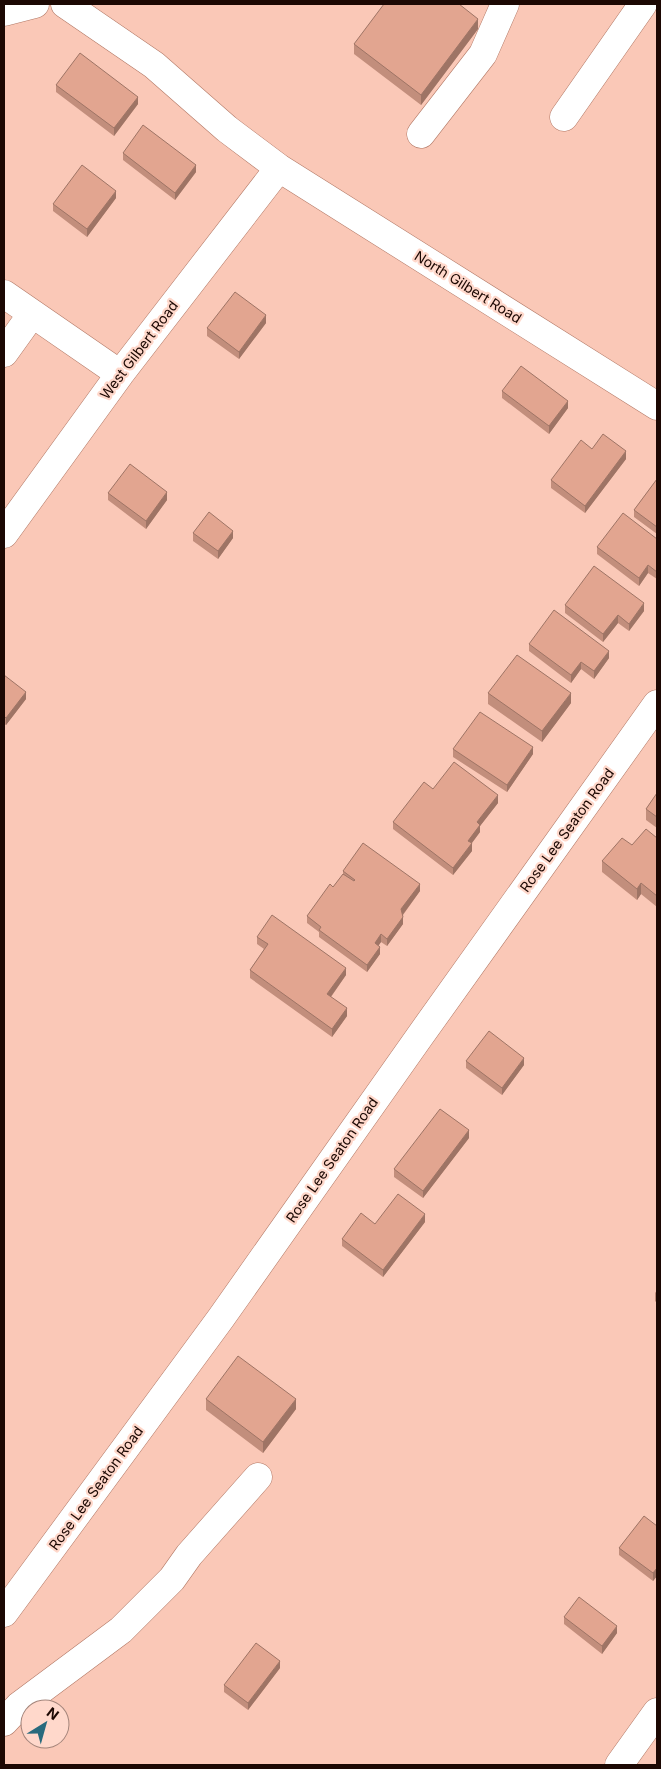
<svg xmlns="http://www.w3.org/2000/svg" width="661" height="1769" font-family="Inter,sans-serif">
  <rect width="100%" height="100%" fill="#fac8b7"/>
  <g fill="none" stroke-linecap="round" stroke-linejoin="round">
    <g stroke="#b27865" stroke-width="29">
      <path id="minor" d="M65,4L154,65L227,129L279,168L657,406
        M4,12L35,4
        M564,117L643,4
        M421,134L483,54L505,4
        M4,294L120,374
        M4,353L32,314
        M4,534L120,374L279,168
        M4,1613L221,1318L420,1036L657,704
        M4,1722L19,1706L121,1630L172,1579L189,1555L258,1477
        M619,1765L657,1712"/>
    </g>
    <use href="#minor" stroke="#fff" stroke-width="28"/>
  </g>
  <path fill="#c28e7c" d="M478,29L421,105L354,54V44Z
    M56,85L138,104L114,136L56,92Z
    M123,153L196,172L175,200L123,160Z
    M116,198L87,237L53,211V204Z
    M266,323L239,359L207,336V328Z
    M502,391L568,408L549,434L502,398Z
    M592,449L626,459L585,513L551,488V480Z
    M657,479V534L634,517V510Z
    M108,493L167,500L146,529L108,500Z
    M193,533L233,538L218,559L193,541Z
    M657,539V579L648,573L639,586L597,554V547Z
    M565,605L644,611L629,631L618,623L603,642L565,613Z
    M529,644L609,658L594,679L581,669L571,683L529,651Z
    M4,675L26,699L6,725L4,724Z
    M488,693L571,703L542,742L488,704Z
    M453,749L533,754L507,792L453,757Z
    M433,789L498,803L480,826V832L472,843V851L453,875L393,829V822Z
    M657,793V828L646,820V809Z
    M657,838V907L641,894L637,900L602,872V861L632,845Z
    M343,871L420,891L403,915V924L387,946L381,942L379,945L380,954L367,972L319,937V932L307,923V916L333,887L343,874Z
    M257,937L346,975L331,997L347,1016L332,1037L250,978V970L264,949L257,944Z
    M466,1061L524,1065L502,1095L466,1068Z
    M469,1138L423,1198L394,1177V1169Z
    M425,1222L383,1277L342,1246V1239Z
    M657,1290V1303L655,1301V1293Z
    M206,1399L296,1409L263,1453L206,1410Z
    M657,1526V1576L653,1581L619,1555V1548Z
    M564,1617L617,1633L602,1654L564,1624Z
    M280,1668L248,1710L224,1692V1685Z"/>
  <path fill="#9e7465" d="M478,19V29L421,105V95Z
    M138,97V104L114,136V128Z
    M196,165V172L175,200V193Z
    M116,191V198L87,237V229Z
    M266,315V323L239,359V352Z
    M568,401V408L549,434V426Z
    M626,451V459L585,513V506Z
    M167,492V500L146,529V521Z
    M233,531V538L218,559V551Z
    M648,565V573L639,586V578Z
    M644,603V611L629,631V624Z
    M618,615V623L603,642V634Z
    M609,651V658L594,679V671Z
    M581,662V669L571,683V675Z
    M26,692V699L6,725V718Z
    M571,693V703L542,742V731Z
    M533,747V754L507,792V785Z
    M498,795V803L480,826V832L468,848V841L477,822Z
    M472,843V851L453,875V868Z
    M641,883V894L637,900V889Z
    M420,884V891L401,917V909Z
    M403,917V924L387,946V939Z
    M381,934V942L375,950V943Z
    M380,947V954L367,972V965Z
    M346,968V975L327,1002V994Z
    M347,1008V1016L332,1037V1029Z
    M524,1058V1065L502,1095V1088Z
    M469,1130V1138L423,1198V1191Z
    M425,1214V1222L383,1277V1270Z
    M296,1399V1409L263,1453V1442Z
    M657,1568V1576L653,1581V1573Z
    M617,1626V1633L602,1654V1646Z
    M280,1661V1668L248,1710V1703Z"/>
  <path fill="#e2a590" stroke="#9e7465" d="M384,4H459L478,19L421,95L354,44Z
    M80,53L138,97L114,128L56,85Z
    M143,125L196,165L175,193L123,153Z
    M82,165L116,191L87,229L53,204Z
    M235,292L266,315L239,352L207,328Z
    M521,366L568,401L549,426L502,391Z
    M603,434L626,451L585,506L551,480L581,440L592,449Z
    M130,464L167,492L146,521L108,493Z
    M657,479V527L634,510Z
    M209,512L233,531L218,551L193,533Z
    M623,513L657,539V572L648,565L639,578L597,547Z
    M594,566L644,603L629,624L618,615L603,634L565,605Z
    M554,610L609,651L594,671L581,662L571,675L529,644Z
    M517,655L571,693L542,731L488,693Z
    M4,675L26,692L6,718L4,716Z
    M480,712L533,747L507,785L453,749Z
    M454,762L498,795L477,822L480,825L468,841L472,843L453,868L393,822L424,782L433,789Z
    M657,793V817L646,809Z
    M646,829L657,838V896L641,883L637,889L602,861L622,838L632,845Z
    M363,843L420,884L401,909L403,917L387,939L381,934L375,943L380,947L367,965L319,930L321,927L307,916L330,884L333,887L343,874L354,881L355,880L343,871Z
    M272,915L346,968L327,994L347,1008L332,1029L250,970L268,944L257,937Z
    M489,1031L524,1058L502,1088L466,1061Z
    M440,1109L469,1130L423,1191L394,1169Z
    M398,1194L425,1214L383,1270L342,1239L361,1213L375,1224Z
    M238,1356L296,1399L263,1442L206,1399Z
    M644,1516L657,1526V1568L653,1573L619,1548Z
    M579,1597L617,1626L602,1646L564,1617Z
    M256,1643L280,1661L248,1703L224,1685Z"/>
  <g text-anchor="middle" stroke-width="4.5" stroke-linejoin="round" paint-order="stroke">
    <g font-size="14" fill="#1c0803" stroke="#ffd8cb">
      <text transform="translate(468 287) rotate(32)" y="5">North Gilbert Road</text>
      <text transform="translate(139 350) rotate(-53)" y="5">West Gilbert Road</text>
      <text transform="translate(567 830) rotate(-54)" y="5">Rose Lee Seaton Road</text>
      <text transform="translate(332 1160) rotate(-55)" y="5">Rose Lee Seaton Road</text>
      <text transform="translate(96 1488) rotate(-54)" y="5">Rose Lee Seaton Road</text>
    </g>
  </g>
  <rect width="661" height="1769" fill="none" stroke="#1c0803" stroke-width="10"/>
  <g transform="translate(45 1724) rotate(37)"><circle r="24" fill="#ffd8cb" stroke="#a4857b"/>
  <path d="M0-4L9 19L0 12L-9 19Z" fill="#286a7d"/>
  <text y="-8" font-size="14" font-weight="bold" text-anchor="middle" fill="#1c0803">N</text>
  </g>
</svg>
